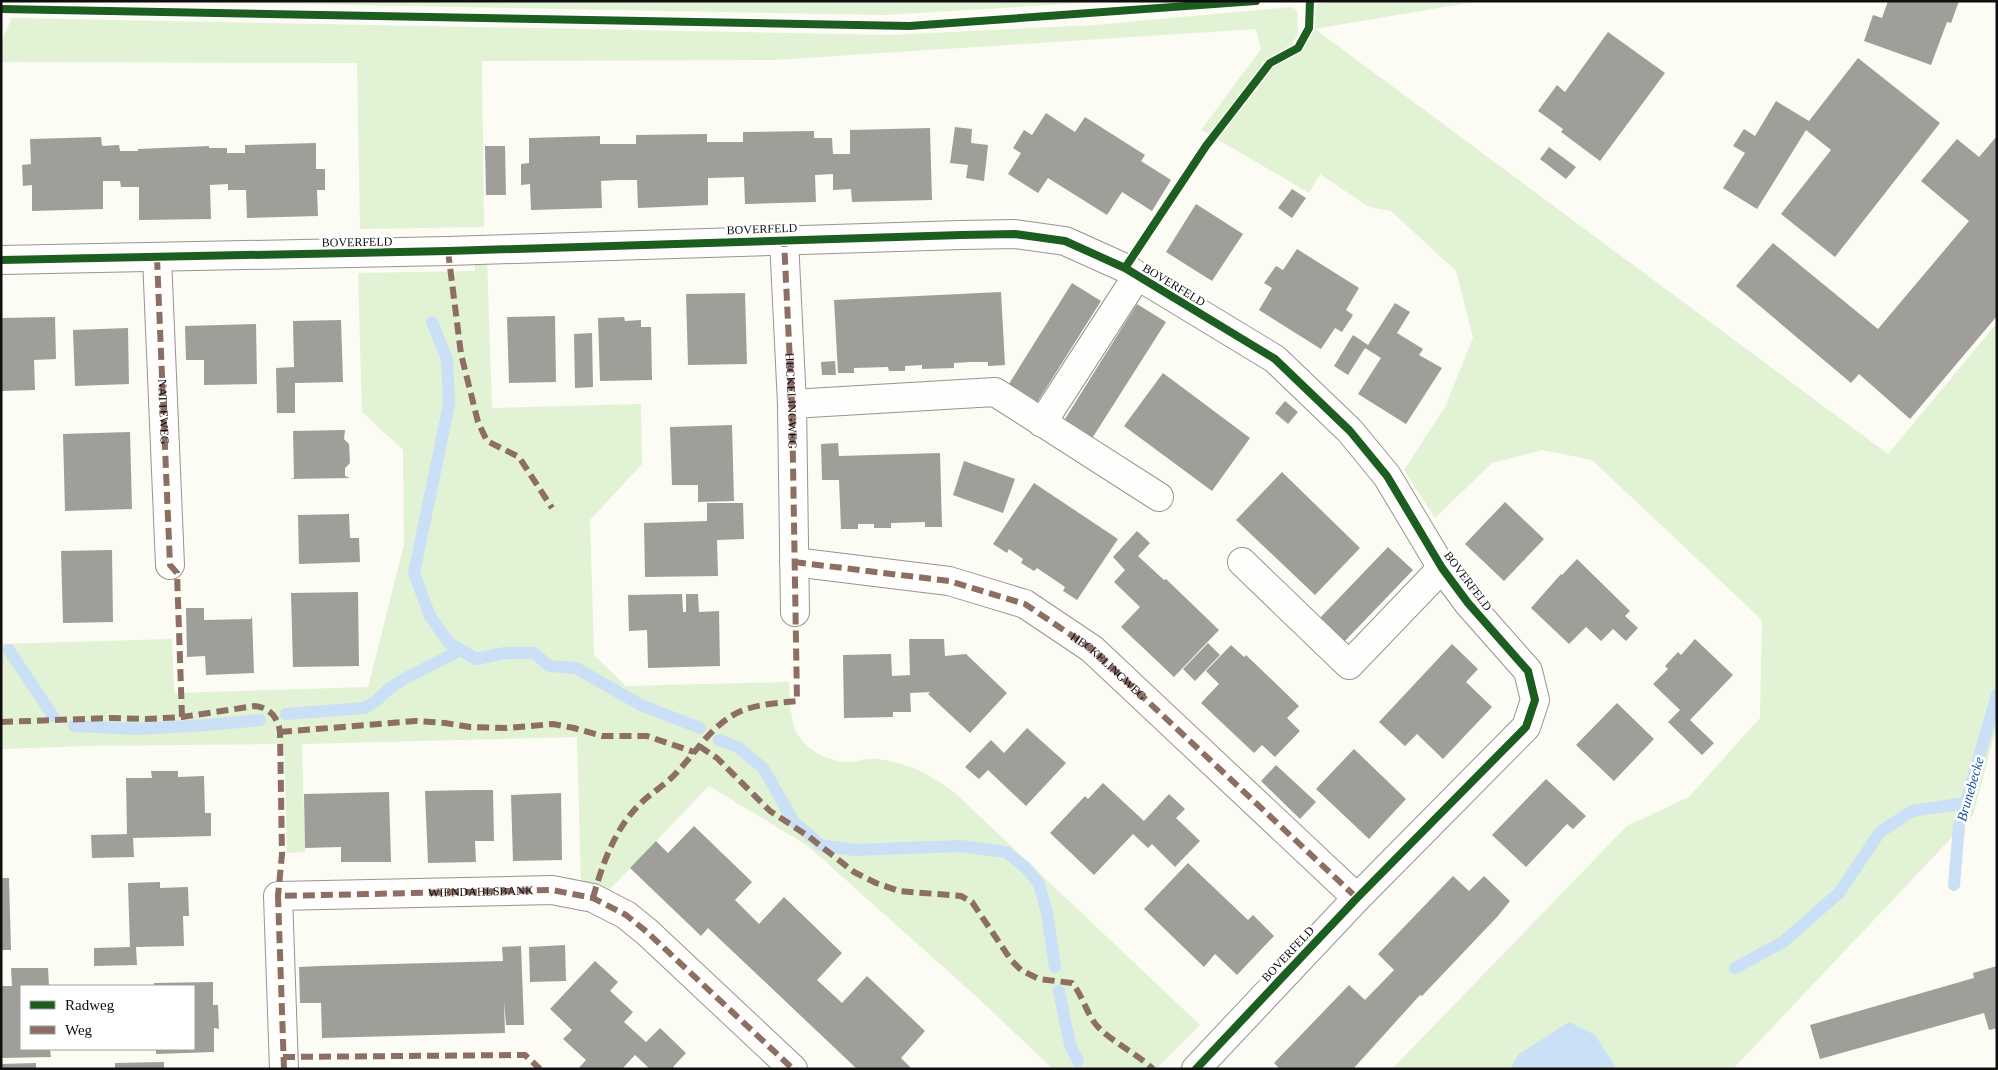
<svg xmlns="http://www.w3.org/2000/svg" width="1998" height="1070" font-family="'Times New Roman',serif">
  <rect width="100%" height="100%" fill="#fcfbf4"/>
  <path fill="#e2f2d4" d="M145,1H1116L884,15Z
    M1336,1H1479L1315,29L1888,454L1997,323V725L1973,815L1733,1069H1392L1627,826L1689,797L1760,718L1762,620L1592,460L1543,450L1492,463L1435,518L1404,470L1445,407L1473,338L1456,271L1391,211L1369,207L1320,174L1309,193L1217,139L1271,68L1300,51L1315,28L1316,4Z
    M1291,7L1297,10L1298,34L1292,44L1266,61L1210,134L1201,130L1261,49L1256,29L774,60L482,61L484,227L360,229L357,63L1,62V43L12,18L891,35L1095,25Z
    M475,258H487L492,408L641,404L642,464L590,520L594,655L626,686L789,682C790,697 790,723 798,735C808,751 828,761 847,762C857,762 867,758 877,759C909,763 929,774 954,792L1200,1025L1156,1069H1053L979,999L808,846L709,786L609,890L581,882L577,737L302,744L305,852L287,853L284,744L88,746L1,749V644L172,639L174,693L368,687L404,545L403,450L362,412L358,273L475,271Z"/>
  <path fill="#cae0f6" d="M1569,1022L1595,1035L1617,1069H1510L1518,1055Z"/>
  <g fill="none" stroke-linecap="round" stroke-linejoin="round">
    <path stroke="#cae0f6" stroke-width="12" d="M432,322L447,359L449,404L414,573L430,616L449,643L476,659L505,653H534L549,666L576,668L641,705L700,728
      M9,650L53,716
      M286,714L364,708L376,701L390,688L404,679L461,650
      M74,726L137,729L207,725L260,720
      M719,740L739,748L763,768L794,822L821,845L855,850L960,846L1006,852L1026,868L1039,884L1047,913L1055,967
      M1954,885L1959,826L1997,695
      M1735,968L1783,942L1839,893L1880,832L1912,811L1966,803
      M1059,991L1070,1045L1078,1061"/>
  </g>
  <path fill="#a09e99" d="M1888,1H1959L1951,23L1947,22L1931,65L1864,41L1873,15L1882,18Z
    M1608,32L1665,73L1600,161L1561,132L1563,129L1538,111L1557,85L1565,92Z
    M1858,58L1940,123L1835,257L1781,214L1831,150L1806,130L1757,209L1723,188L1745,153L1733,146L1744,129L1755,136L1776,101L1809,121Z
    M1046,113L1075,132L1085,117L1145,155L1141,161L1171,180L1152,211L1122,192L1107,215L1048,178L1038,193L1008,174L1021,153L1013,148L1024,130L1032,135Z
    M955,127L972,129L971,143L988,145L984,181L966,178L968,165L950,163Z
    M930,128L932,200L852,202L851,189L833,190V174L815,175L816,202L745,204L744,177L708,178V205L638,208L637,180H619L601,181L602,208L531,210L530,184L521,185V164L529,163V138L600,136V144H636V135L707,134V142H743V132L814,131V138H832L833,154H850V130Z
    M1997,136V316L1910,419L1859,374L1851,383L1736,286L1773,243L1878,329L1969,221L1921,181L1957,139L1979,157Z
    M101,137L102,146L119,145L120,151H138V149L209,146V148H227V153H245V145L316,143V169H325V190H317L318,216L247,218L246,190H228V184L210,185L211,219L139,220V187H121L120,181H103V209L32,211V185L23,186L22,165L31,164L30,139Z
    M485,146H505L506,195H486Z
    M1549,147L1576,167L1566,179L1540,159Z
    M1292,189L1306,198L1292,218L1278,208Z
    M1196,204L1243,234L1212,281L1166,252Z
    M1297,249L1359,288L1346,310L1353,315L1342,332L1335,328L1321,349L1259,310L1272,288L1264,283L1276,266L1283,270Z
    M1072,283L1101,301L1036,404L1007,387Z
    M1001,292L1005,365L988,366V362H971L954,363V368L922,369V365L905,366V371H889L888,367L854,368V373H838L834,300Z
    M745,293L747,364L688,365L686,294Z
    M1395,303L1410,312L1397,333L1423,349L1419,355L1442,368L1406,424L1358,394L1381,358L1365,348L1348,375L1334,366L1353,335L1368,345Z
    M1137,304L1166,322L1091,440L1063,422Z
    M555,316L556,382L509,383L507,317Z
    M55,317L56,359L34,360L35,390L1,391V318Z
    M624,317L625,321L641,320V327H651L652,380L600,381L598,318Z
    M341,320L343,382L295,383V413H277L276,368L294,367L293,321Z
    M256,324L257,384L204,385V360H186L185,326Z
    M128,328L129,384L75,386L73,330Z
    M592,333L593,387L575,388L574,334Z
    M835,361L836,375H822L821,362Z
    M1163,373L1250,438L1212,491L1124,426Z
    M1285,401L1298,412L1288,424L1275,413Z
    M732,425L734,501L698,502V485H672L670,427Z
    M345,430L344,439L349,444L350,463L345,468V476L350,478L290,479L294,478L293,431Z
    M130,432L132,509L65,511L63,434Z
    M838,443L839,456L940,453L942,527H925V522L891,523V528H874V524H858V529H841L839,480H822L821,444Z
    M964,461L1015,479L1003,513L953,495Z
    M1282,472L1360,548L1315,595L1236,520Z
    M1034,483L1118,539L1077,600L1063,591L1065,587L1037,568L1034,571L1021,563L1023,559L1009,549L1007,553L993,544Z
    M1505,502L1544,539L1504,581L1465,544Z
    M707,503H743L744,539L717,540L718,576L645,577L644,523L707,521Z
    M349,514L350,538H359L360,562L299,564L298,515Z
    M1137,531L1150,543L1138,556L1164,580L1166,579L1219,630L1174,677L1121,627L1140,607L1114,582L1125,570L1113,557Z
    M1388,547L1413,570L1342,644L1318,620Z
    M112,550L113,622L63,623L61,551Z
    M1577,559L1630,611L1625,616L1638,628L1626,641L1613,629L1601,641L1586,627L1569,644L1531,608L1561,574L1562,575Z
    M358,592L359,666L293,667L291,593Z
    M682,594L683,612H686V594H698L699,612L719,611L720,666L648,668L647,630L629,631L628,595Z
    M186,608H204V620H206L251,619L252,615L254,673L206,675L205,656L187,657Z
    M909,639H944L945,656L966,654L1007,693L970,733L928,694L930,692L910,693L911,712H893V717L844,718L843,655L891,654L892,676L910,675Z
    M1695,639L1733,675L1690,720L1714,743L1702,755L1668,722L1680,710L1653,684L1668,669L1665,666L1678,652L1681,655Z
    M1208,643L1220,655L1195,681L1183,669Z
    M1452,644L1478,669L1466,682L1492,707L1443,759L1417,734L1405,746L1379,722Z
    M1231,645L1244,657L1246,655L1299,706L1287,718L1300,731L1275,757L1262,745L1254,753L1201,703L1219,684L1206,671Z
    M1617,703L1654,739L1614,781L1576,745Z
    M1027,728L1066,763L1026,806L988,770L979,779L965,767L991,740L1004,753Z
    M1354,749L1406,799L1369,839L1316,789Z
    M1276,765L1316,802L1300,819L1261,781Z
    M151,771H178V777L204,776L205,813H211V836L133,838L134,857L92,858L91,835L127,834L126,778H152Z
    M1546,779L1586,816L1573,829L1567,824L1526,867L1492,835Z
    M1103,783L1144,821L1169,794L1185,809L1176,818L1200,841L1175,867L1152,844L1148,848L1133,834L1094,875L1050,833L1085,796L1088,799Z
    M474,790H493L494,841H475L476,862L428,863L425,791Z
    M389,792L391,862H341V847L305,848L304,794Z
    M561,793L562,860L513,861L511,795Z
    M694,826L752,882L735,900L759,924L784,897L842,953L817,980L842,1003L867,976L925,1031L901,1058L912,1069H857L708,928L701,936L630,868L656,841L668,853Z
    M1188,863L1248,920L1253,915L1274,936L1237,975L1215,954L1204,967L1144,909Z
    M1453,876L1469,891L1484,876L1510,901L1497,917L1422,996L1420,995L1353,1069H1280L1274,1063L1349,985L1365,1000L1394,970L1378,954Z
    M1,878H9L11,950H1Z
    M160,882V888L188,887L189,916H183L184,946L136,947L137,965L94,966V948L130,947L128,883Z
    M565,945L566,981L530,982L529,947Z
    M521,946L524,1025H506L504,1001L505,1033L322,1038L321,1003H300L299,967L320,966L321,989L320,966L503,961L502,947Z
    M595,961L618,982L610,991L633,1012L624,1022L646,1042L660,1028L686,1053L673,1067L674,1069H650L635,1055L622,1069H578L586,1060L563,1039L572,1030L550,1009Z
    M1997,966V1028L1989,1030L1984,1013L1820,1059L1810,1025L1974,978L1973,973Z
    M11,968H48L49,986H21V1049H50L51,1057L1,1058V986H12Z
    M213,982V1005H218L219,1029L214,1028V1052L156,1054V1049H194V986H154V983Z
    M164,1062V1069H115V1063Z
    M36,1063V1069H1V1064Z"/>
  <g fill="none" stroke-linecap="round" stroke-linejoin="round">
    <g stroke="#969592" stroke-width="30">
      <g id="minor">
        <path id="s1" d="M784,240L792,404L795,612"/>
        <path id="s2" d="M157,258L170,565"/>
        <path d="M1,260L448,251L961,235L1015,234L1065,241L1125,268L1275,359L1350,431L1387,476L1442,568L1468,603L1528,671L1535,700L1526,727L1357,898L1196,1069"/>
        <path d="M792,404L995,392L1159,497"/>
        <path d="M1042,423L1137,276"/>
        <path id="s3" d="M794,562L949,581L1025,604L1092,649L1357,898"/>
        <path d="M1242,562L1349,665L1442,568"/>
        <path d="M284,1069L278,896L552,890L593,898L626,915L647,932L793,1069"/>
      </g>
    </g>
    <use href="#minor" stroke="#fffefd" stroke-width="28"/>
    <g stroke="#8d6e63" stroke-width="6" stroke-dasharray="12 6" stroke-linecap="butt">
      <path d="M448,251L461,354L478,422L487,441L519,457L552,508"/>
      <path d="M157,258L170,565L177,573L182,717"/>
      <path d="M794,562L949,581L1025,604L1092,649L1357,898"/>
      <path d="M1,722L111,718L146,719L182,717L255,706C270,708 278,717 280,732L282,854L278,896"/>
      <path d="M280,732L416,721L445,723L470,727L507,728L553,724L574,728L602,736H647L694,752"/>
      <path d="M699,746L717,758L770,811L808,836L854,872L876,883L899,891L961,896L972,902L1011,960L1021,970L1039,979L1072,983C1084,997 1087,1017 1100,1029C1116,1044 1137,1054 1153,1069"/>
      <path d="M593,898C602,865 615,828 640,804C652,792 667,784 678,771C698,750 712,724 741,711C758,704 779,703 797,701L792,404L784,240"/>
      <path d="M283,1057L525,1055L540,1069"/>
      <path id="s4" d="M284,1069L278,896L552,890L593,898L626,915L647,932L793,1069"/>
    </g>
    <g stroke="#fff" stroke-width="11">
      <path id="cycleway" d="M1,9L909,26L1256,1
        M1,260L448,251L961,235L1015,234L1065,241L1125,268L1275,359L1350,431L1387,476L1442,568L1468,603L1528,671L1535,700L1526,727L1357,898L1196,1069
        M1125,268L1206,146L1270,63L1298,48L1309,28L1310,1"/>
    </g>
    <use href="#cycleway" stroke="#1b5e20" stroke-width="8"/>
  </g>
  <g text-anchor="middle" stroke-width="5" stroke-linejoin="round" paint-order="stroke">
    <g font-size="12" fill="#0f0f0f" stroke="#fff">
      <text transform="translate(762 229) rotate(-2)" y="4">BOVERFELD</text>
      <text transform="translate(357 242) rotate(-1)" y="4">BOVERFELD</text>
      <text transform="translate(1174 285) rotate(31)" y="4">BOVERFELD</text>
      <text dy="4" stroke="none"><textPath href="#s1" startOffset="161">HECKELINGWEG</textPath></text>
      <text dy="4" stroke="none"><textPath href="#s2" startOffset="154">NATTEWEG</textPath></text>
      <text transform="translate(1468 581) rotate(53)" y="4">BOVERFELD</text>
      <text dy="4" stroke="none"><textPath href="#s3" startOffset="340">HECKELINGWEG</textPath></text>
      <text dy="4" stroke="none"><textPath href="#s4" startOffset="376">WIENDAHLSBANK</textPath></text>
      <text transform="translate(1288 954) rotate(-47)" y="4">BOVERFELD</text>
    </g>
    <g font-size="14" font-style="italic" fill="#1551a3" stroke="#fff">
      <text transform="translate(1970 789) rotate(-74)" y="5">Brunebecke</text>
    </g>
  </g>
  <rect width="1998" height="1070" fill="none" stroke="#0f0f0f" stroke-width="5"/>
  <rect x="20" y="985" width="175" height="65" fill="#ffffff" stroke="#9f9f9f"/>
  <rect x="30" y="1001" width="25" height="8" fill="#1b5e20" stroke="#9f9f9f"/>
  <text x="65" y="1010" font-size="15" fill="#0f0f0f">Radweg</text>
  <rect x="30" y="1026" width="25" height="8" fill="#8d6e63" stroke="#9f9f9f"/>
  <text x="65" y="1035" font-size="15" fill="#0f0f0f">Weg</text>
</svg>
